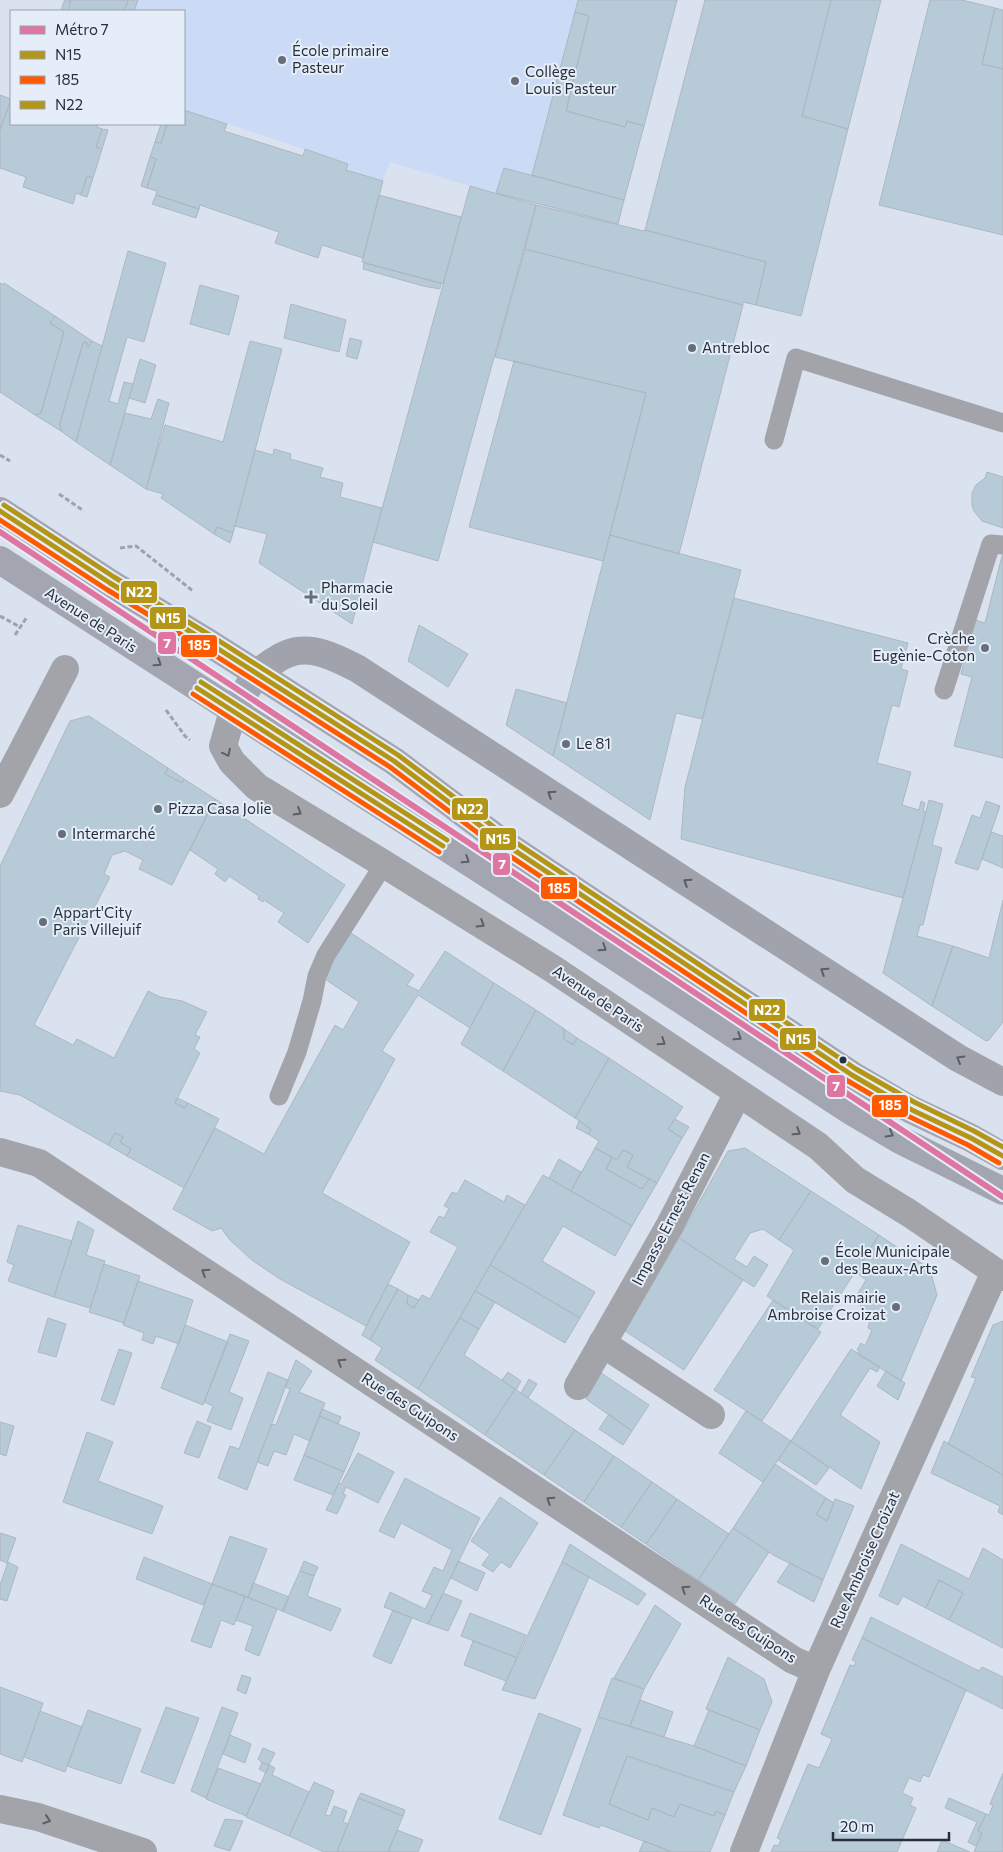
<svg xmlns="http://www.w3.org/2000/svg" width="1003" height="1852" font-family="Commissioner,sans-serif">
  <rect width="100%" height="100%" fill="#dae2f0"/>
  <path fill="#cbdbf6" d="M63,0H678L618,224L470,186L390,162L383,181L346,170L348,164L184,109V11H59Z"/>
  <path fill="#b7cad7" stroke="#adb7c1" d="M65,0H70L69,11H61Z
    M70,0H128L124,11H69Z
    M128,0H138L134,11H124Z
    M578,0H677L644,126L627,121L625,127L566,111L589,16L575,12Z
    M705,0H831L802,116L848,129L801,316L756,305L766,262L645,230Z
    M831,0H881L848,129L802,116Z
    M930,0H962L995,8L982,64L1003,69V235L879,205Z
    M995,8L1003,10V69L982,64Z
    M575,12L589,16L566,111L625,127L627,121L644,126L624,200L532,175Z
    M0,95L11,99L0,130Z
    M11,100V124H98L97,127L102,129L96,147L102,149L93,178L87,176L81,195L76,193L73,204L23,187L26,177L0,168V130Z
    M184,110L227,124L224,131L303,156L305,149L348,164L346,170L383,181L363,258L322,245L318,258L275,243L279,232L200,205L199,209L156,195L157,191L147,188L156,159L150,157L155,142L161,143L167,124H184Z
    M161,124H167L161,143L155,142Z
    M102,129L108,130L102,149L96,147Z
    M150,157L156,159L147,188L141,186Z
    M504,168L624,200L618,224L496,193Z
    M87,176L93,178L87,197L81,195Z
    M470,186L536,205L438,561L373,542Z
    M156,195L199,209L196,218L152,204Z
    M379,195L461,217L443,284L362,262Z
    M536,205L644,231L645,230L766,262L756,305L743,302V305L525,249Z
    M525,249L743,305L679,554L610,535L646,393L495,357Z
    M128,251L166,263L144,342L127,337L109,401L118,404L124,382L133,384L110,465L76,442Z
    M364,263L441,283L440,289L423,286L363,269Z
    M0,283L3,285L4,283L55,316L50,323L64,332L41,413L35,415L0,392Z
    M200,285L239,296L229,335L190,324Z
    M291,304L346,320L339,352L284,338Z
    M55,316L92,341L88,348L86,346L88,344L85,342L83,343L60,423L61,431L35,415L41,413L64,332L50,323Z
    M350,338L362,341L357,359L346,356Z
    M92,341L102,346L76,442L61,431L60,423L83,343L85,342L88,344L86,346L88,348Z
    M250,341L282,349L233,533L217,527L214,534L161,498L163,494L146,489L165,425L223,442Z
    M140,359L156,365L145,403L129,398Z
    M514,361L646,393L603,561L469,527Z
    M158,399L169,403L146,489L110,465L125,413L151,419Z
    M274,449L291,454L290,459L323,468L320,477L343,483L340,497L382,508L352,624L259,563L267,534L235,526L255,450L273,455Z
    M987,472L1003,477V528L982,521L974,511L972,505V493L976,485L985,478Z
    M217,527L233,533L230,543L214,534Z
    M610,535L741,570L702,719L676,713L650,820L553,756Z
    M1003,552V758L954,746L972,677L961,674L975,620L985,623Z
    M734,598L908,643L901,669L908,671L899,707L892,705L877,763L911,772L902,805L919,810L921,801L925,803L923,811L926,812L903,898L681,839L685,787Z
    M419,625L468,654L448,687L408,661Z
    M516,689L567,703L553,756L506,725Z
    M89,716L168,768L165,774L182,783L184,779L215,799L172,885L139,869L143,860L125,851L112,855L104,874L110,877L34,1025L73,1045L77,1039L114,1058L148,991L160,997L182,1001L207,1012L195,1035L200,1037L194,1049L200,1053L175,1103L185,1108L188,1103L219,1119L184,1188L127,1156L131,1149L120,1142L123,1137L115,1133L108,1145L20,1095L0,1091V866L70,721Z
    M168,768L184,779L182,783L165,774Z
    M215,799L345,885L308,943L278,922L284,913L264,900L263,902L258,899L259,896L229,876L225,882L215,874L218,869L190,850Z
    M929,800L943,804L932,845L942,848L923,925H920L917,936L953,946L932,1006L883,973Z
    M986,801L1000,806L978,870L955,863L972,815L980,818Z
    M991,832L1003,836V868L982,859Z
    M1003,900V1022L989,1040L986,1041L932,1006L953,946L989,958Z
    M351,933L414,975L407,985L419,991L445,951L494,983L470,1028L418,995L382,1051L395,1059L322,1193L410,1242L366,1326L280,1279L253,1261L230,1240L221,1228L212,1231L173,1209L215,1128L264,1154L335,1025L343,1030L359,1002L322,977Z
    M494,983L536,1010L503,1071L461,1044Z
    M536,1010L560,1026L564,1030V1039L573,1045L577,1038L609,1058L575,1118L503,1071Z
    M560,1026L577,1038L573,1045L564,1039V1030Z
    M609,1058L683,1107L668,1129L682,1138L657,1183L627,1167L633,1155L623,1150L617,1160L595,1148L599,1141L588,1134L591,1129L575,1118Z
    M177,1098L188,1103L185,1108L175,1103Z
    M675,1119L689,1127L682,1138L668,1129Z
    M579,1121L591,1129L588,1134L576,1128Z
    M115,1133L123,1137L120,1142L131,1149L127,1156L108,1145Z
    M595,1148L612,1157L606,1169L642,1189L649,1179L657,1183L632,1226L571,1191Z
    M745,1148L811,1191L779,1240L763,1229L750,1233L734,1259L747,1267L754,1256L768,1265L754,1287L679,1238L728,1151Z
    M623,1150L633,1155L627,1167L649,1179L642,1189L606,1169L612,1157L617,1160Z
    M559,1159L581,1172L571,1191L549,1178Z
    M543,1175L632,1226L615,1256L563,1226L542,1261L595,1292L580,1318L490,1265Z
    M465,1180L504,1202L507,1195L525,1205L418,1389L375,1360L382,1348L370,1340L398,1289L408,1295L407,1304L414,1308L422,1295L430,1299L458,1247L430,1232L439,1216L444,1218L449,1208L444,1206L452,1192L457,1194Z
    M811,1191L879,1235L818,1329L767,1296L794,1250L779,1240Z
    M78,1221L94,1230L86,1255L105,1261L90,1308L54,1297Z
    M18,1225L72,1241L54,1297L8,1281L14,1265L7,1262Z
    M879,1235L930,1269L937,1295L901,1381L858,1354L859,1351L857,1350L861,1343L865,1346L872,1330L868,1328L870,1319L863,1320L858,1293L866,1280L856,1272Z
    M679,1238L743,1280L684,1370L625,1331Z
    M104,1264L140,1276L124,1323L89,1312Z
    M490,1265L580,1318L565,1343L475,1291Z
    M138,1281L193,1300L179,1344L156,1336L153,1344L142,1340L144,1333L123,1325Z
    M388,1284L398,1289L370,1340L362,1335Z
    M475,1291L495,1302L479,1329L460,1318Z
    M408,1295L419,1300L414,1308L407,1304Z
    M773,1300L821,1332L762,1421L714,1390Z
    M48,1318L66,1324L56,1357L38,1352Z
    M460,1318L479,1329L464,1355L515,1389L485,1435L418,1389Z
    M1003,1321V1475L948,1444L976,1378L971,1377L993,1325Z
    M185,1325L228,1342L203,1405L161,1388Z
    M230,1334L249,1341L229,1392L243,1398L231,1430L207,1421L213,1406L204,1402Z
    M119,1349L132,1353L114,1405L101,1400Z
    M851,1349L880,1367L877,1372L870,1368L840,1415L880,1442L861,1489L791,1441Z
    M296,1360L312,1371L299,1392L325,1403L310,1441L294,1434L286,1455L274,1451L268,1466L257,1462L272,1424L276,1425L290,1389L285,1387Z
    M886,1371L905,1383L898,1400L877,1386Z
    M268,1372L288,1380L247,1490L218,1478L230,1446L239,1449Z
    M508,1372L521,1381L516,1390L502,1380Z
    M601,1373L649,1405L632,1431L586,1399Z
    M529,1379L537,1384L528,1398L521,1393Z
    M515,1389L575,1430L544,1475L485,1435Z
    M322,1409L341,1417L338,1424L319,1416Z
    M746,1411L791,1441L763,1482L719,1453Z
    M609,1414L632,1431L623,1445L599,1429Z
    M319,1416L360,1433L344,1472L304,1455Z
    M197,1421L211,1427L199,1458L184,1453Z
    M0,1422L14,1426L6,1456L0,1454Z
    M575,1430L614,1456L584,1502L544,1475Z
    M87,1432L113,1442L98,1481L163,1506L152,1534L63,1502Z
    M791,1441L829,1468L816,1485L778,1460Z
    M944,1441L1003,1475V1515L998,1512L1000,1506L931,1473Z
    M358,1453L394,1472L378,1503L346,1487L343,1494L346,1495L337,1514L326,1510L339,1483L341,1484Z
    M304,1455L344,1472L333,1495L294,1480Z
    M614,1456L652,1482L621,1527L584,1502Z
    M775,1464L826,1498L816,1514L827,1521L835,1499L854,1506L823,1580L775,1556L733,1528Z
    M405,1478L480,1518L428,1624L384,1607L390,1592L425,1609L432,1595L422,1591L434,1567L443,1571L452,1550L401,1523L394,1538L379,1531Z
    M652,1482L677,1499L646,1544L621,1527Z
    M500,1497L538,1523L510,1568L501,1562L493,1572L482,1565L490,1554L471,1541Z
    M826,1498L834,1503L827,1521L816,1514Z
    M677,1499L729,1534L698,1580L646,1544Z
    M733,1528L769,1552L735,1604L698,1580Z
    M0,1533L16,1538L7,1563L0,1560Z
    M230,1536L267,1549L248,1598L212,1584Z
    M570,1544L646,1594L638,1605L562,1562Z
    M901,1544L969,1579L983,1548L1003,1560V1648L949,1620L963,1593L939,1580L926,1608L903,1596L898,1605L879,1596Z
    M144,1557L212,1584L203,1605L136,1579Z
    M304,1561L318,1567L314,1576L300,1571Z
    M458,1561L485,1573L477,1591L451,1578Z
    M8,1562L18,1567L7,1601L0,1599V1585Z
    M562,1562L589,1577L535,1699L502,1690Z
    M790,1563L823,1580L814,1602L777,1582Z
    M300,1571L314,1576L307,1596L341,1609L331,1631L282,1611Z
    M939,1580L963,1593L949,1620L926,1608Z
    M253,1583L289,1597L284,1610L282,1611L277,1609L248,1598Z
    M212,1584L245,1596L234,1625L221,1620L211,1648L191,1641Z
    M443,1593L462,1601L448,1631L428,1624Z
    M245,1596L277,1609L259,1656L245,1650L253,1626L236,1620Z
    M655,1605L681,1624L644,1689L614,1678Z
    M393,1610L412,1618L391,1664L373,1656Z
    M470,1613L526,1635L516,1657L461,1636Z
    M871,1617L979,1671L982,1667L1003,1677V1709L862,1638Z
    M862,1638L966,1690L929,1777L923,1775L920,1782L909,1778L902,1793L913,1798L910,1805L916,1808L897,1852H771L774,1845L778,1846L781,1840L777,1838L808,1764L819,1768L832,1739L821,1734L850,1665L854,1666L856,1662L852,1660Z
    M473,1641L517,1658L506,1681L464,1665Z
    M728,1657L764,1679L772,1702L760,1730L706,1709Z
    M242,1675L251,1678L246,1694L237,1690Z
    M612,1678L644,1689L630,1726L598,1717Z
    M0,1687L43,1703L22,1762L0,1754Z
    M640,1700L673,1712L664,1737L630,1726Z
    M166,1707L199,1718L174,1784L141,1772Z
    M222,1707L238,1713L206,1798L191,1791Z
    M88,1710L141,1729L121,1784L67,1766Z
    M709,1710L760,1730L746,1766L694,1746Z
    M40,1711L82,1727L65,1772L24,1757Z
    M539,1713L581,1729L541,1835L499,1819Z
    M598,1717L694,1746L746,1766L734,1792L627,1756L609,1804L648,1820L652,1808L674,1817L680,1804L714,1816L716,1811L725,1815L710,1852H672L601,1825L599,1828L563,1815Z
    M230,1735L251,1744L245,1763L223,1754Z
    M263,1748L275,1753L269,1765L262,1763L258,1759Z
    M627,1756L734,1792L725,1815L716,1811L714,1816L680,1804L674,1817L652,1808L648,1820L609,1804Z
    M262,1763L269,1765L266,1773L259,1769Z
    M269,1765L275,1768L272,1775L309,1792L289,1836L246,1817Z
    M218,1768L261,1784L246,1816L206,1799Z
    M1003,1773V1852H974L982,1833L978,1831L986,1814L989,1815L993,1805L990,1804Z
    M314,1782L334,1791L325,1815L330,1816L334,1806L347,1811L343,1822L348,1824L337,1852H324L289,1836Z
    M361,1793L405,1810L403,1816L358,1798Z
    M358,1798L403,1816L388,1852H337Z
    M949,1798L986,1814L978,1831L982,1833L976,1846L968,1842L977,1822L945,1808Z
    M225,1819L243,1821L230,1851L214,1846Z
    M397,1830L423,1840L418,1852H388Z
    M942,1840L970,1852H937Z
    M644,1841L672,1852H639Z"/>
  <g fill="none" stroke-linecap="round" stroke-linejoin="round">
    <path stroke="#a0a2a9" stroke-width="3" stroke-dasharray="5 2.5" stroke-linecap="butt" d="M0,455L10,461
      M59,494L84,511
      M120,548L136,546L193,591
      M0,616L20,627
      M15,635L27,617
      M166,710L185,736L190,740"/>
    <path stroke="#a2a4aa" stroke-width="19" d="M774,440L796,358L1003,423
      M944,690L991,544L1003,545
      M279,1096L297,1052L312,1001L317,976L326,955L384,864"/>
    <path stroke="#a2a4aa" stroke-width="28" d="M0,794L65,669"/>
    <path stroke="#a2a4aa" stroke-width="28" d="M233,711L223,746L232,762L257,787L384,864L553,969L818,1146L855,1180L909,1213L1003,1277
      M0,1152L39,1163L793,1660L816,1670
      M602,1343L711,1415
      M578,1386L670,1225L738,1093
      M0,1809L38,1817L143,1852
      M744,1852L816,1670L995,1272"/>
    <path stroke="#a0a3ac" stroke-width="28" d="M257,673C266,667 276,658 287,654C311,644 337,658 358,669L958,1058L1003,1082"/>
    <path stroke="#a3a6b0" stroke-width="28" d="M0,511L110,583L209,643L394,761L502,842L852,1075L910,1109L971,1138L1003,1156
      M0,560L567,925L851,1111L900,1140L1003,1191
      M233,711L257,673"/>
    <g stroke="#e5edf9" stroke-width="9">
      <path id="bus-1" d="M0,511L110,583L209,643L394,761L502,842L852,1075L910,1109L971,1138L1003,1156
        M197,688L443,846"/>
    </g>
    <g stroke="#e5edf9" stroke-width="9">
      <path id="bus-2" d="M0,520L106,589L205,649L390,767L498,848L848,1081L906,1115L968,1145L999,1163
        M193,694L439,852"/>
    </g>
    <g stroke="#e5edf9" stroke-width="9">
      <path id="bus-3" d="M4,505L114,577L213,637L398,755L506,836L856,1069L914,1102L974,1131L1003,1147
        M201,682L447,840"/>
    </g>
    <use href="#bus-1" stroke="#b49616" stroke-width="5"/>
    <use href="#bus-2" stroke="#ff5a00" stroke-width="5"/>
    <use href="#bus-3" stroke="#b49616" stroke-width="5"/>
    <g stroke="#e5edf9" stroke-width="10">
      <path id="metro-1" d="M0,532L1003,1197"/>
    </g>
    <use href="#metro-1" stroke="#df76a2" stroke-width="6"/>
  </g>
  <defs><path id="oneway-chevron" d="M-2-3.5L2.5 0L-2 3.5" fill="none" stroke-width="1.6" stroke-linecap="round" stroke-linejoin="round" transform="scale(1.25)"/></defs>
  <g stroke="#595f6a">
    <use href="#oneway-chevron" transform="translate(158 663) rotate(33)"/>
    <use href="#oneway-chevron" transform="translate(466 860) rotate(33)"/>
    <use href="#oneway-chevron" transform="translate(603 948) rotate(33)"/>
    <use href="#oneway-chevron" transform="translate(738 1037) rotate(33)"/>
    <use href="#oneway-chevron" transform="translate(890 1134) rotate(30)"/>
  </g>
  <g stroke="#595e67">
    <use href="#oneway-chevron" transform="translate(227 753) rotate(64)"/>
    <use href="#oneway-chevron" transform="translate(298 812) rotate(31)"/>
    <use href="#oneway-chevron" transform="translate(481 924) rotate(32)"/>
    <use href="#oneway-chevron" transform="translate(662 1042) rotate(34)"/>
    <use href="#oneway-chevron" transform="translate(797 1132) rotate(33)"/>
    <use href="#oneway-chevron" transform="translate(205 1272) rotate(-147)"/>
    <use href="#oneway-chevron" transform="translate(341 1362) rotate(-147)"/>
    <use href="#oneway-chevron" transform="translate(550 1500) rotate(-147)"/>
    <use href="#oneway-chevron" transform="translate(685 1589) rotate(-147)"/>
    <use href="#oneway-chevron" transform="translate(47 1820) rotate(18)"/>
  </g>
  <g stroke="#585d68">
    <use href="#oneway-chevron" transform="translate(551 794) rotate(-147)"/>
    <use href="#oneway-chevron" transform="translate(687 882) rotate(-147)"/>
    <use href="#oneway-chevron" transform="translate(824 971) rotate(-147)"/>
    <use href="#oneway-chevron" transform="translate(960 1059) rotate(-150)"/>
  </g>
  <g fill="#666e7a" stroke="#e5edf9" stroke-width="2">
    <circle cx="282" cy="60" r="5"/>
    <circle cx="515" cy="81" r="5"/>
    <circle cx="692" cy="348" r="5"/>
    <path d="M308.5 589.5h5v5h5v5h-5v5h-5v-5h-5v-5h5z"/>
    <circle cx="985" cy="648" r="5"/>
    <circle cx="566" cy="744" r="5"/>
    <circle cx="158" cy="809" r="5"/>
    <circle cx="62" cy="834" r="5"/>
    <circle cx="43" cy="922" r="5"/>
    <circle cx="825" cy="1261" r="5"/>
    <circle cx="896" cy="1307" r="5"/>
  </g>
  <circle fill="#282f3b" stroke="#e5edf9" stroke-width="2" cx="843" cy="1060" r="4.5"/>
  <g text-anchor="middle" stroke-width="4" stroke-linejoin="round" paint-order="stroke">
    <g font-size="15" fill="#282f3b" stroke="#e5edf9" text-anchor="start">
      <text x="292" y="56">École primaire<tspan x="292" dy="17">Pasteur</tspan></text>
      <text x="525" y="77">Collège<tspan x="525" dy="17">Louis Pasteur</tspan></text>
      <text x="702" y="353">Antrebloc</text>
      <text x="321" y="593">Pharmacie<tspan x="321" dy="17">du Soleil</tspan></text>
      <text x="975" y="644" text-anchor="end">Crèche<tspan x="975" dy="17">Eugènie-Coton</tspan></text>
      <text x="576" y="749">Le 81</text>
      <text x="168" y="814">Pizza Casa Jolie</text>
      <text x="72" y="839">Intermarché</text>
      <text x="53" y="918">Appart'City<tspan x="53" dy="17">Paris Villejuif</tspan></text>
      <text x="835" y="1257">École Municipale<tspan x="835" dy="17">des Beaux-Arts</tspan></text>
      <text x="886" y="1303" text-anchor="end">Relais mairie<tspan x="886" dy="17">Ambroise Croizat</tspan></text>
    </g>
    <g font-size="15" fill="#282f3b" stroke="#e5edf9">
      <text transform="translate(91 620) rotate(33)" y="5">Avenue de Paris</text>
      <text transform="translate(598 999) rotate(34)" y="5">Avenue de Paris</text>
      <text transform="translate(671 1219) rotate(-62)" y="5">Impasse Ernest Renan</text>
      <text transform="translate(410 1407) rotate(33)" y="5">Rue des Guipons</text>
      <text transform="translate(865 1560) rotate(-66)" y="5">Rue Ambroise Croizat</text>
      <text transform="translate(748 1629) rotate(33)" y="5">Rue des Guipons</text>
    </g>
  </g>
  <g stroke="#e5edf9" stroke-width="2">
    <rect x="120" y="580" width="38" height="24" rx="5" fill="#b49616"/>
    <rect x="149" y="606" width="38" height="24" rx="5" fill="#b49616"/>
    <rect x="157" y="631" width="20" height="24" rx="5" fill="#df76a2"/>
    <rect x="180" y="634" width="38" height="24" rx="5" fill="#ff5a00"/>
    <rect x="451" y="797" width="38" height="24" rx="5" fill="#b49616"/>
    <rect x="479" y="827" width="38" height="24" rx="5" fill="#b49616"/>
    <rect x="492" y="852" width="19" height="24" rx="5" fill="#df76a2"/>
    <rect x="540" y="876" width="38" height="24" rx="5" fill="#ff5a00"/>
    <rect x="748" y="998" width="38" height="24" rx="5" fill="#b49616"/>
    <rect x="779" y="1027" width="38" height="24" rx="5" fill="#b49616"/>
    <rect x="826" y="1074" width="20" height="24" rx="5" fill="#df76a2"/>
    <rect x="871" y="1094" width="38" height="24" rx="5" fill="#ff5a00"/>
  </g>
  <g font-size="14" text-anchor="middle" font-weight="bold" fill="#fff">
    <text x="139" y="597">N22</text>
    <text x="168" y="623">N15</text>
    <text x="167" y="648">7</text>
    <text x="199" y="650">185</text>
    <text x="470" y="814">N22</text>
    <text x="498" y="844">N15</text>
    <text x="502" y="869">7</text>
    <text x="559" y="893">185</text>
    <text x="767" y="1015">N22</text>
    <text x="798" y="1044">N15</text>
    <text x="836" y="1091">7</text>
    <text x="890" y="1110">185</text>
  </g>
  <rect x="10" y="10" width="175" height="115" fill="#e5edf9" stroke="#99a1ad"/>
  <rect x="20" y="26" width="25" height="8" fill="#df76a2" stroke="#99a1ad"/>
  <text x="55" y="35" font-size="15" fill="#282f3b">Métro 7</text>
  <rect x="20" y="51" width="25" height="8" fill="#b49616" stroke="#99a1ad"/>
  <text x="55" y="60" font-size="15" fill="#282f3b">N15</text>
  <rect x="20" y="76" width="25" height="8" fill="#ff5a00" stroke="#99a1ad"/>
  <text x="55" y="85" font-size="15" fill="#282f3b">185</text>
  <rect x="20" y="101" width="25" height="8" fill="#b49616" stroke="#99a1ad"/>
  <text x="55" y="110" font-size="15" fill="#282f3b">N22</text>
  <path d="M833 1832v8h116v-8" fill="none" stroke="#282f3b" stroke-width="2.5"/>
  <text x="840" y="1832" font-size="15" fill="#282f3b" stroke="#e5edf9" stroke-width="4" paint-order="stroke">20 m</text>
</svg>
